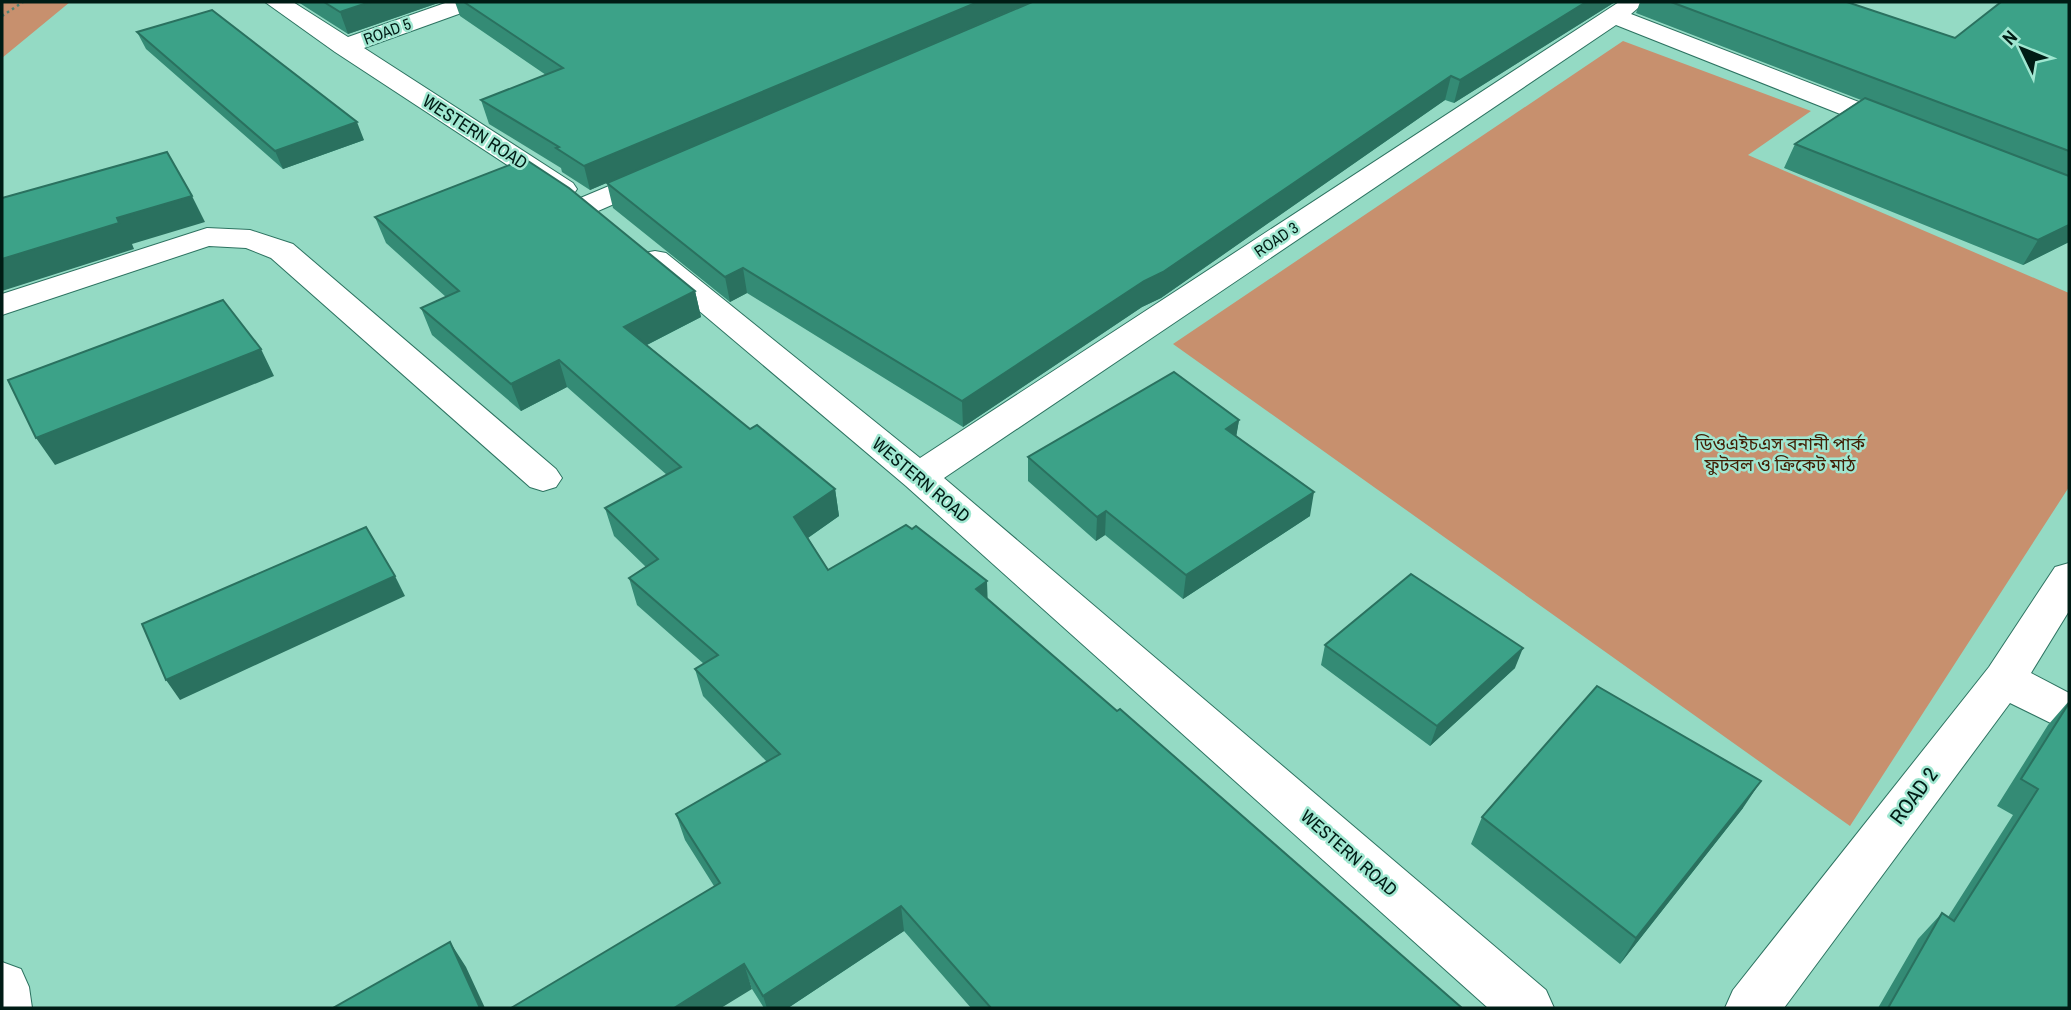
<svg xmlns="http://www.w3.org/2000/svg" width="2071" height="1010" font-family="'Archivo Narrow','Noto Sans Bengali',sans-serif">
  <rect width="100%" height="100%" fill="#94dac4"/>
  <path fill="#c7906e" d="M2,2H70L2,58Z
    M1623,41L1811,111L1748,155L2069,293V487L1850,826L1173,344Z"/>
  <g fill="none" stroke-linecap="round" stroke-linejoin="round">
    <g stroke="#2d7361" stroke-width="2">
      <path id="minor" d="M265,2H293L348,37L448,2H481L478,7L364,48L573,183L577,189L573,195L563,198L553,195L335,52Z
        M1619,2H1645L1631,14L1908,121L1912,127L1908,133H1888L1616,25L944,478L1546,990L1554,1008H1488L906,486L639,260L644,253L655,251L666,253L920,458Z
        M659,165L669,168L673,174L669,180L598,211L588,214L578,211L573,205L578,199Z
        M207,228L250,230L293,244L556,469L562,478L556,487L543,491L530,487L271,258L246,248L209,246L2,315V294Z
        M2069,563V611L2031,673L2069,693V732L2010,703L1784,1008H1725L1733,990L1989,667L2055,567Z
        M2,962L21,969L29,987L32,1008H2Z"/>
    </g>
    <path stroke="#518374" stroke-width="2.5" stroke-dasharray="2.5 3.5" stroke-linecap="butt" d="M2,16L23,2"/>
    <use href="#minor" fill="#fff" fill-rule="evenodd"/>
  </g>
  <path fill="#348b75" d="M298,2H441L348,34Z
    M455,2H1031L590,190L562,172L561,168L489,124L481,100L546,75L460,16Z
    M1615,2L1454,103L1445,100L1161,298L1142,307L963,427L747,293L730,302L613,208L607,183Z
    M1640,2H1847L1955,38L2069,2V242L2023,265L1784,168L1795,144L1861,100L1636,13Z
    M137,32L364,140L283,169L146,49Z
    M375,217L695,291L701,317L647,345L750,429L835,489L839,516L808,538L828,570L987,599L1462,1008H971L904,931L788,1008H764L752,989L714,886L685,840L676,814L767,762L703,696L695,669L704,664L637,605L629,578L646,567L614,536L605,508L667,475L567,387L521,411L432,335L421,308L446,297L386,243Z
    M1239,420L1236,436L1310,516L1183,599L1105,535L1096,541L1028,481V457Z
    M1325,645L1515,668L1430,746L1321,665Z
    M2069,701V1008H1878L1918,939L1942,913L1948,917L2013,815L1997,806L2048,725Z
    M1743,808L1620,964L1471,844L1482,817Z"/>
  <path fill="#2a715f" d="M370,2H441L348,34L340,12Z
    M978,2H1031L590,190L584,166Z
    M1586,2H1615L1454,103L1460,80Z
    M1451,76L1445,100L1161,298L1142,307L963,427L962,401Z
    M357,122L364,140L283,169L275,151Z
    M192,196L205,222L132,244L134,249L2,291V259L117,218Z
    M2069,225V242L2023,265L2038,240Z
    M743,268L747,293L730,302L725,277Z
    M695,291L701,317L631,353L624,327Z
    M261,349L274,376L55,465L36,438Z
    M559,360L567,387L521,411L511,384Z
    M1239,420L1235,444L1226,429Z
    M835,489L839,516L799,544L794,517Z
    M1314,492L1310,516L1183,599L1186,575Z
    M1106,511L1105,535L1096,541L1097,517Z
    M395,576L405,596L180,700L166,680Z
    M987,581L988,609L976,589Z
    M1523,648L1515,668L1430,746L1437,726Z
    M1761,781L1743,808L1620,964L1636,938Z
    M901,906L904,931L788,1008H767L763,996Z
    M450,942L466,967L485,1008H480Z
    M744,964L752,989L721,1008H674Z"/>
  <path fill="#3ca288" stroke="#2a715f" stroke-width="2" d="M324,2H370L340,12Z
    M464,2H978L584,166L556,148L559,147L481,100L563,68Z
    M1032,2H1586L1460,80L1451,76L1163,272L1144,281L962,401L743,268L725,277L607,183Z
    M1671,2H1847L1955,38L2001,2H2069V151Z
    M212,10L357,122L275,151L137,32Z
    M1865,98L2069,176V225L2038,240L1795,144Z
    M167,152L192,196L117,218L119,223L2,259V198Z
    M525,159L569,188L695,291L624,327L750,429L757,425L835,489L794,517L828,570L906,525L912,529L916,526L987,581L976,589L1117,711L1120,709L1462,1008H991L901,906L763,996L744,964L674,1008H511L720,883L676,814L780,754L695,669L718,655L629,578L658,559L605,508L681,467L559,360L511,384L421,308L459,291L375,217Z
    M223,300L261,349L36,438L8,380Z
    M1174,372L1239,420L1226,429L1314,492L1186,575L1106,511L1097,517L1028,457Z
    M366,527L395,576L166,680L142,624Z
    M1411,574L1523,648L1437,726L1325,645Z
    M1597,686L1761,781L1636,938L1482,817Z
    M2069,703V1008H1888L1942,913L1954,921L2038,789L2021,779Z
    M450,942L480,1008H333Z"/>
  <g text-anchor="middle" stroke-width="5" stroke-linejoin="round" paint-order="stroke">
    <g font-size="16" fill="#001c15" stroke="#a0e7d1">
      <text transform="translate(387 31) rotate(-20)" y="6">ROAD 5</text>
      <text transform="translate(1276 239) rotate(-34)" y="6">ROAD 3</text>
    </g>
    <g font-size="18" fill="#001c15" stroke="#a0e7d1">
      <text transform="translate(475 132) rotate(33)" y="6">WESTERN ROAD</text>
      <text transform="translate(921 480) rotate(40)" y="6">WESTERN ROAD</text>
      <text transform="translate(1349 853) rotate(41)" y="6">WESTERN ROAD</text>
    </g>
    <g font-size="18" fill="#422007" stroke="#a0e7d1">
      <text x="1780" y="450">ডিওএইচএস বনানী পার্ক<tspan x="1780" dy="21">ফুটবল ও ক্রিকেট মাঠ</tspan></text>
    </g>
    <g font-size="21" fill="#001c15" stroke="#a0e7d1">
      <text transform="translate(1914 796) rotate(-53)" y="7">ROAD 2</text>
    </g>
  </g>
  <rect width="2071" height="1010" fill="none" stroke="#001c15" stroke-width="7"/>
  <g transform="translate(2022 49) rotate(313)" stroke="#a0e7d1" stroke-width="5" paint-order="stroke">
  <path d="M0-5L12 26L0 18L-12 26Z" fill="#001c15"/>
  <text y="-10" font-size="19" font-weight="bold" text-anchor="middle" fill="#001c15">N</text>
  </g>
</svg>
